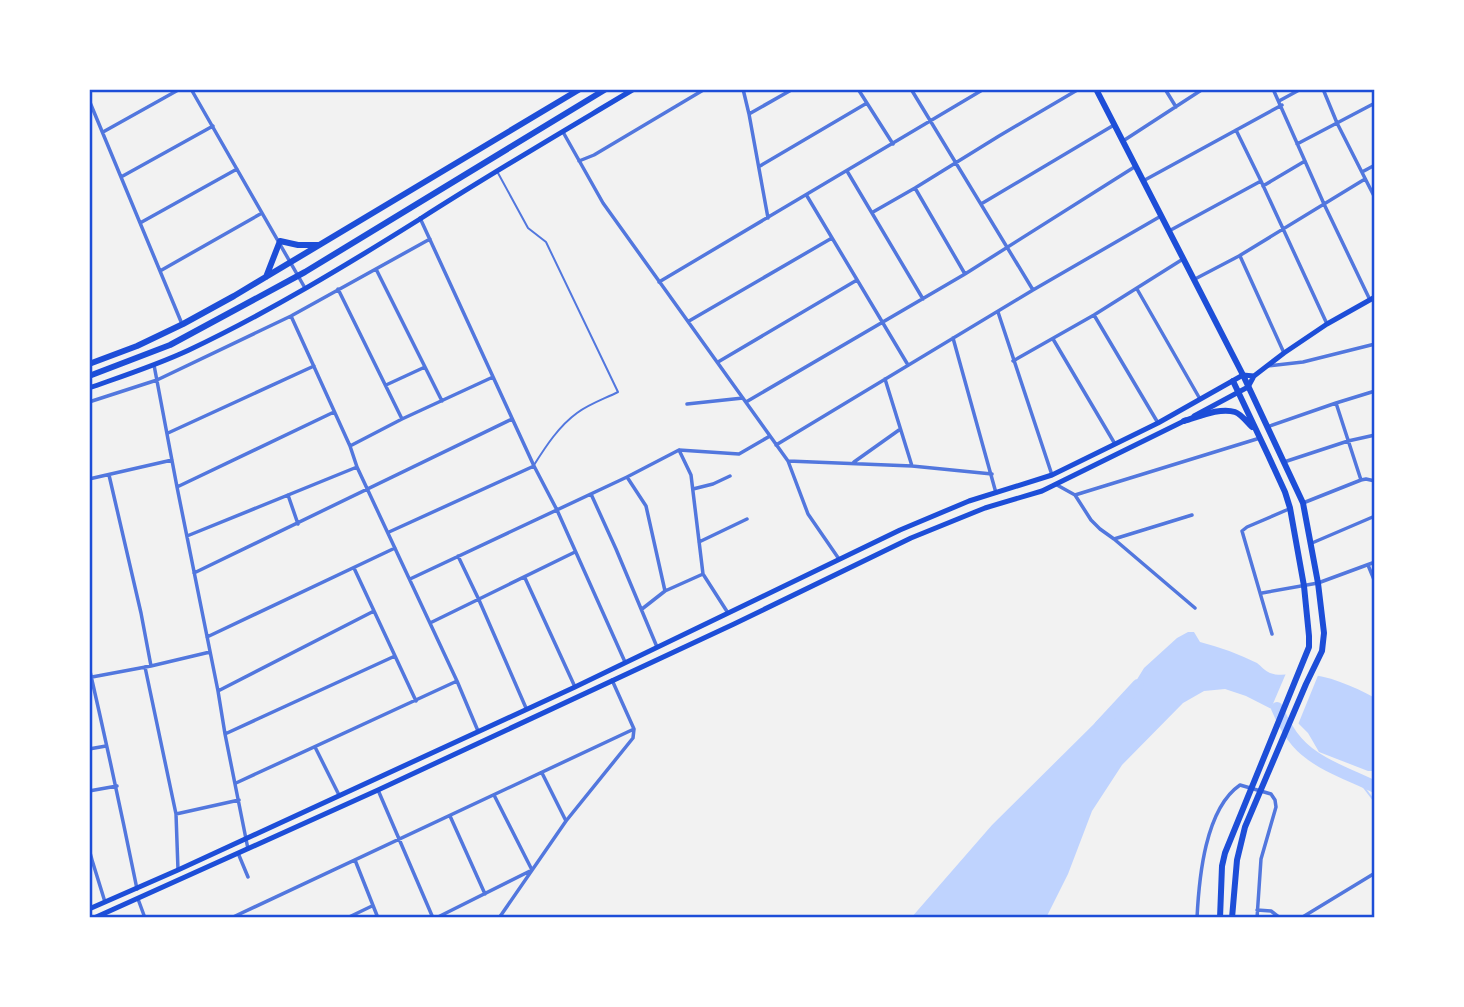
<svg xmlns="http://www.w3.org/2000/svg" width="1464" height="1007" font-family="Mulish,sans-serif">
  <rect width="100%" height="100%" fill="#f2f2f2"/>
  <path fill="#bfd3fe" d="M1188,632H1194L1200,642C1220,647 1239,654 1257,663C1261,666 1265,671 1270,673C1280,677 1292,673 1303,674C1328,675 1353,686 1375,698V771H1368L1319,752L1308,733L1297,722L1246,696L1225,689L1204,691L1183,703L1122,765L1092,811L1068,874L1046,918H911L992,825L1103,715L1117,712L1144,668L1177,638Z"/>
  <path fill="#f2f2f2" d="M1303,670L1319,673L1297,727L1269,713L1287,671Z"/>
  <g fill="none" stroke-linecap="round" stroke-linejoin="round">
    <path stroke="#bfd3fe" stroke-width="2" d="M1356,777L1375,802"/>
    <path stroke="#bfd3fe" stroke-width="12" d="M1277,708C1282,720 1288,732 1297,742C1316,764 1349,774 1375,787
      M1100,726L1138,685"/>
    <path stroke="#5277de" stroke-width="2" d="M498,173L528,228L546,242L618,392C604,399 589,404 577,413C559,426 546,446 534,465"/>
    <path stroke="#5277de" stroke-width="3.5" d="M191,89L305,288
      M743,89L749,114L768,218
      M858,89L893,144
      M911,89L1033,290
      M1165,89L1176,107
      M1273,89L1324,204L1370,300
      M1323,89L1337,123L1375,198
      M89,100L182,324
      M1279,101L1301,89
      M749,114L793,89
      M1236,130L1261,181L1327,324
      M103,132L180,89
      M563,132L603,203L788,461L808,514L839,559
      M1123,141L1203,89
      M1297,144L1375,103
      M579,161L594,155L705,89
      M760,166L867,103
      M847,171L923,299
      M1362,172L1375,165
      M121,177L213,126
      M1143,181L1282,105
      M1263,186L1305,161
      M915,188L965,274
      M807,196L908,365
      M981,204L1114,125
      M873,212L915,188L999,136L1079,89
      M420,218L534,466L557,510L625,662
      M140,223L237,169
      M1169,231L1261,181
      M1240,256L1284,353
      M376,269L442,401
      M160,271L262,213
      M1195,279L1239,256L1365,179
      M659,282L984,89
      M338,289L402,419
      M1137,289L1200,399
      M998,312L1052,475
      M1094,315L1158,423
      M291,316L350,446L357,467L457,681L478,731
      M689,321L832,238
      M953,338L996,493
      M1053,339L1115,444
      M1013,361L1094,315L1183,259
      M718,362L857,280
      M154,365L177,487L218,691L225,734L248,849
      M1267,366L1303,362L1375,344
      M885,379L912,466
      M386,385L425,367
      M89,402L157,380L291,316L430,239
      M746,402L965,274L1136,166
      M1336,403L1361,480
      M687,404L743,398
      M1267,427L1336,403L1375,391
      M168,433L314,366
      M776,445L1033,290L1161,216
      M350,446L402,419L493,377
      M679,450L691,475L703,574L728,613
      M788,461L912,466L992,474
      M854,462L899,430
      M1284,462L1348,441L1375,435
      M109,475L141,613L151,666
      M627,477L646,506L665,591
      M89,479L172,460
      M1057,485L1075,495L1091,520L1100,529L1114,539L1195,608
      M177,487L334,412
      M693,489L713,484L730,476
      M591,494L616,549L657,647
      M288,495L298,524
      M1075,495L1260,438
      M1303,503L1361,480L1366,479L1375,481
      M389,532L534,466
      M187,536L357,467
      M1114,539L1192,515
      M699,542L747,519
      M1312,543L1375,516
      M458,556L479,600L526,708
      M1368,565L1375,582
      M354,568L416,701
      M194,573L512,419
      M525,578L575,687
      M410,579L627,477L679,450L739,454L770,436
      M1262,593L1318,583L1375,562
      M642,609L665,591L703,574
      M430,623L575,552
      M1272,634L1242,531L1247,527L1289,509
      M207,637L395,548
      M89,667C106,741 122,815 137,889
      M145,667L176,814
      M92,677L151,666L210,652
      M218,691L374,611
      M225,734L395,656
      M315,747L339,795
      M89,749L106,746
      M542,773L566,821
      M236,783L457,681
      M378,790L433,918
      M89,791L117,786
      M450,816L485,894
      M89,849L92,860L89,861
      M238,853L248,877
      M92,860L105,902
      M355,860L378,918
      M178,870L176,814L239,800
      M138,899L145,918
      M1257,910L1271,911L1280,918
      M231,918L634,729
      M347,918L372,906
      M436,918L532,870L494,795
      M499,918L566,821L633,738L634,729L612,680
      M1197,918C1199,878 1205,809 1240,785L1271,794L1275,800L1276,807L1261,859L1257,918
      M1301,918L1375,873"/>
    <path stroke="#1d4ed8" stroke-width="5" d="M89,388C123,376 157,365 189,350C269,312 345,266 420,219C490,174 562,132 634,89
      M1194,416L1248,387L1254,376L1284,353L1327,324L1375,297
      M89,909L178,870L575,687L900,530L969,501L1052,475L1158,423L1243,375L1254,376
      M94,918L378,790L734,624L911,538L985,508L1042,491L1186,420"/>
    <path stroke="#1d4ed8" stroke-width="6" d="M1096,89L1243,375L1303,503L1318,583L1324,633L1322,651L1306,684L1245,827L1237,860L1232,918
      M1184,421C1198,417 1220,407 1235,412C1241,414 1247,422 1252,427
      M1220,918L1222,866L1225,853L1309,647V636L1304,586L1290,508L1285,492L1268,455L1233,381"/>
    <path stroke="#1d4ed8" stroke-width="6" d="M266,277L280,241L298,245H318
      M89,364L137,346L183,324L234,296L580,89
      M89,376L170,345L305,272L606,89"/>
  </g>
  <rect width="1464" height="1007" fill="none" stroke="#ffffff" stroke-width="182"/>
  <rect x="91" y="91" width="1282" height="825" fill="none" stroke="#1d4ed8" stroke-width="2.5"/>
</svg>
